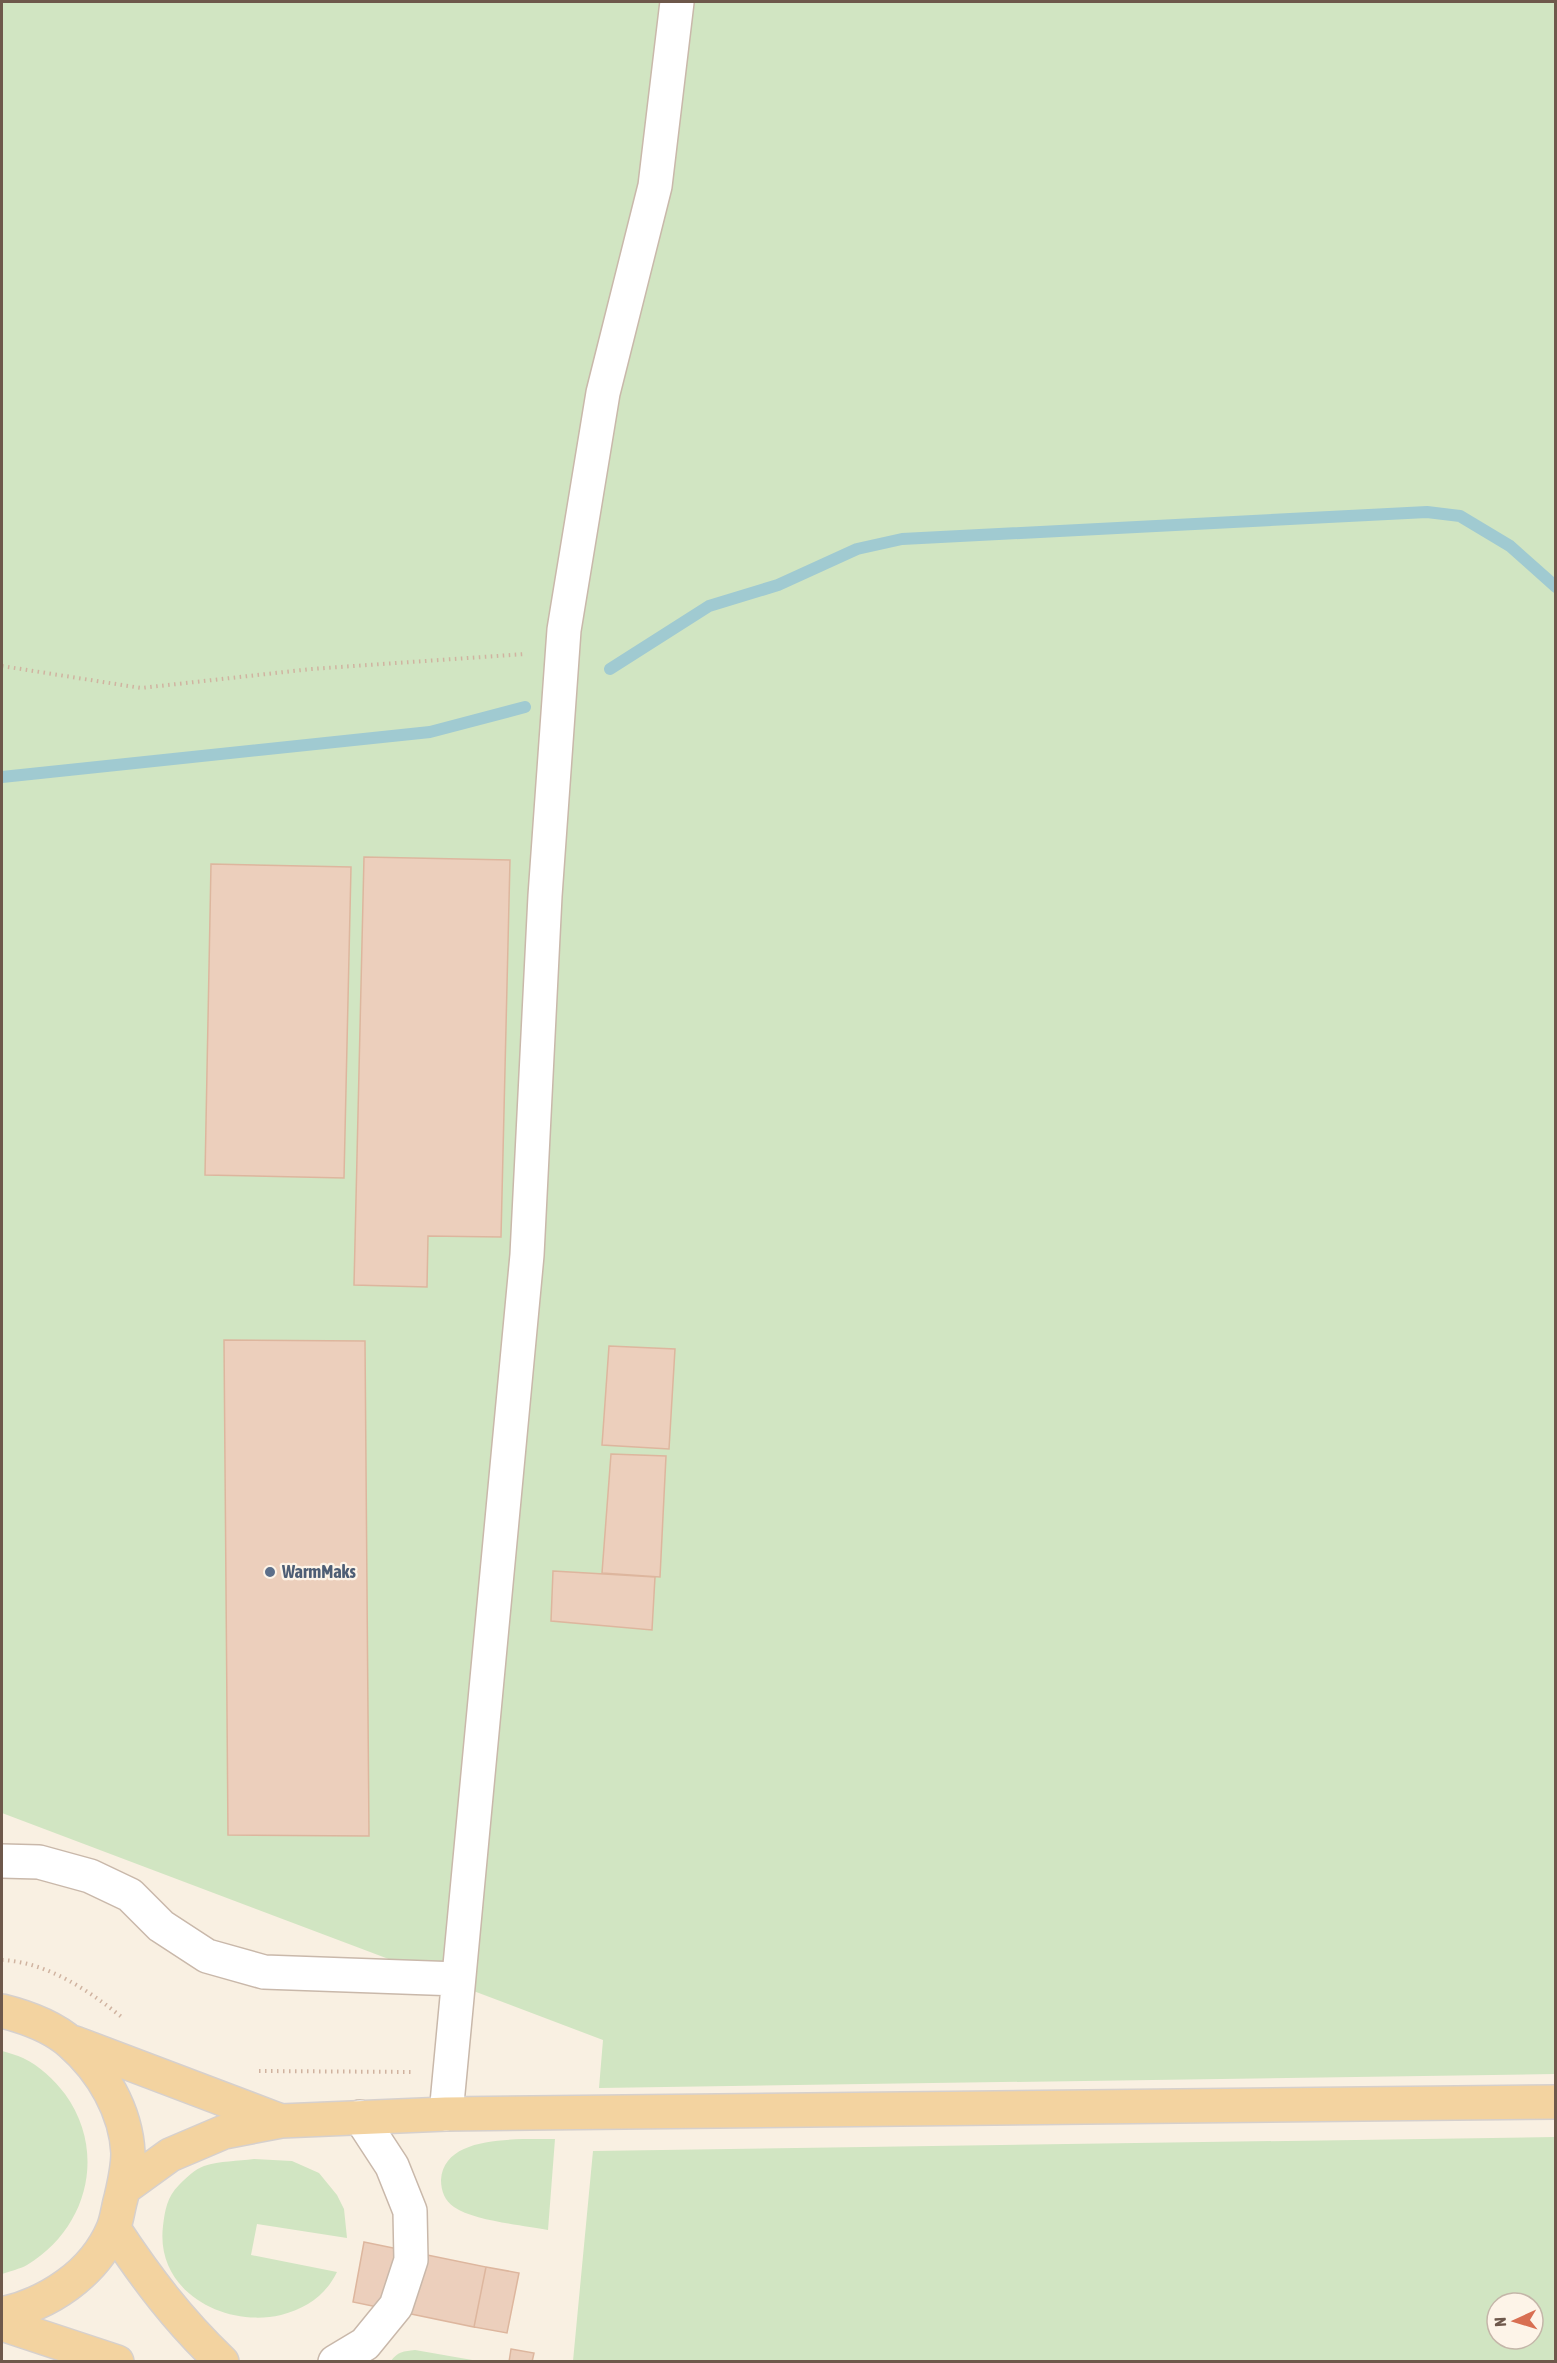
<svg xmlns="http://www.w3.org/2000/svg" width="1557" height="2363" font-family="'Asap Condensed',sans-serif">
  <rect width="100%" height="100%" fill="#f9f0e2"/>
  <path fill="#d1e5c2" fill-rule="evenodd" d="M2,2H1555V2074L599,2088L603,2040L2,1813Z
    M2,2051C9,2053 17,2055 23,2058C40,2066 54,2080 65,2094C107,2152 88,2228 27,2265C20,2269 10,2271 2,2274Z
    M1555,2137V2361H573L593,2151ZM1497,2303H1533V2339H1497Z
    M555,2139L548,2230C523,2225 474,2221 454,2207C445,2201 441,2191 441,2180C444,2133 521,2140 555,2139Z
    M254,2159L292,2161L319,2173L337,2195L344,2209L347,2238L257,2224L251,2255L337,2272C325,2296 307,2308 281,2315C225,2328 155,2292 163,2226C165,2210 167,2197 179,2185C186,2178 195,2169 204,2166C220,2161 238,2161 254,2159Z
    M415,2350L478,2361H391C397,2352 404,2351 415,2350Z"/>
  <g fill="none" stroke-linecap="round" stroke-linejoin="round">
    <path stroke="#a0cad1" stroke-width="12" d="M610,669L709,606L778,585L857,549L902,539L1427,512L1460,516L1510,546L1556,587
      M2,777L430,732L525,707"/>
  </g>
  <path fill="#eccfbc" stroke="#ddb69e" stroke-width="1.5" d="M364,857L510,860L501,1237L428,1236L427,1287L354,1285Z
    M211,864L351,867L344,1178L205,1175Z
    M224,1340L365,1341L369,1836L228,1835Z
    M609,1346L675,1349L669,1449L602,1445Z
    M611,1454L666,1456L660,1577L602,1573Z
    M553,1571L655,1577L652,1630L551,1621Z
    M364,2242L486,2267L474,2327L353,2302Z
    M486,2267L519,2273L507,2333L474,2327Z
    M511,2349L534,2353L532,2362H509Z"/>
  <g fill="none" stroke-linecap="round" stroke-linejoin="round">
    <g stroke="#c9b8aa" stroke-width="36">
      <path id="minor" d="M2,1861L39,1862L90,1876L130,1895L161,1926L207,1956L264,1972L458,1979
        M446,2114L527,1255L545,896L564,630L603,393L655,186L677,2
        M335,2362L365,2344L396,2306L411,2260L410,2211L392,2166L360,2117"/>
    </g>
    <g stroke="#d6d0cd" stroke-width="36">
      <path id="major" d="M2,2011C26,2017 52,2026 71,2043C102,2070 126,2111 128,2153C128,2168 124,2185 121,2198C118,2208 117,2220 113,2229C94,2274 48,2304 2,2314
        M75,2043L281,2121
        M123,2189L170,2155L224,2132L281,2121L446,2114L1556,2102
        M114,2229C147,2279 178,2320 222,2362
        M2,2324L117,2362"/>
    </g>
    <path stroke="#d0b3a0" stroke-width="4" stroke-dasharray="1.5 4.5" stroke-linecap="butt" d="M2,666L141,688L311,669L525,654
      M2,1960C47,1962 90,1991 124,2019
      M259,2071L414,2072"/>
    <use href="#minor" stroke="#fff" stroke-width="33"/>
    <use href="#major" stroke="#f3d3a0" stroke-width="33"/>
  </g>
  <circle fill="#5c6f8a" stroke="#fdf4e8" stroke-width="2" cx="270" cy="1572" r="6"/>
  <g text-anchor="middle" stroke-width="4.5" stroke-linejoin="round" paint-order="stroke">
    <g font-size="18" font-weight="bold" fill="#4e5e75" stroke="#fdf4e8" text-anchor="start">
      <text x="282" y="1578">WarmMaks</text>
    </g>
  </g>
  <rect width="1557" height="2363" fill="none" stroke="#6e584b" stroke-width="6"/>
  <g transform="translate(1515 2321) rotate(266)"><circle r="28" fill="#fdf4e8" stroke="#c4b6a9" stroke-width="1.5"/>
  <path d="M0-4.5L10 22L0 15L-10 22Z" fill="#d86f52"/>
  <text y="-9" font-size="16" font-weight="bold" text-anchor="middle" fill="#6e584b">N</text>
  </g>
</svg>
